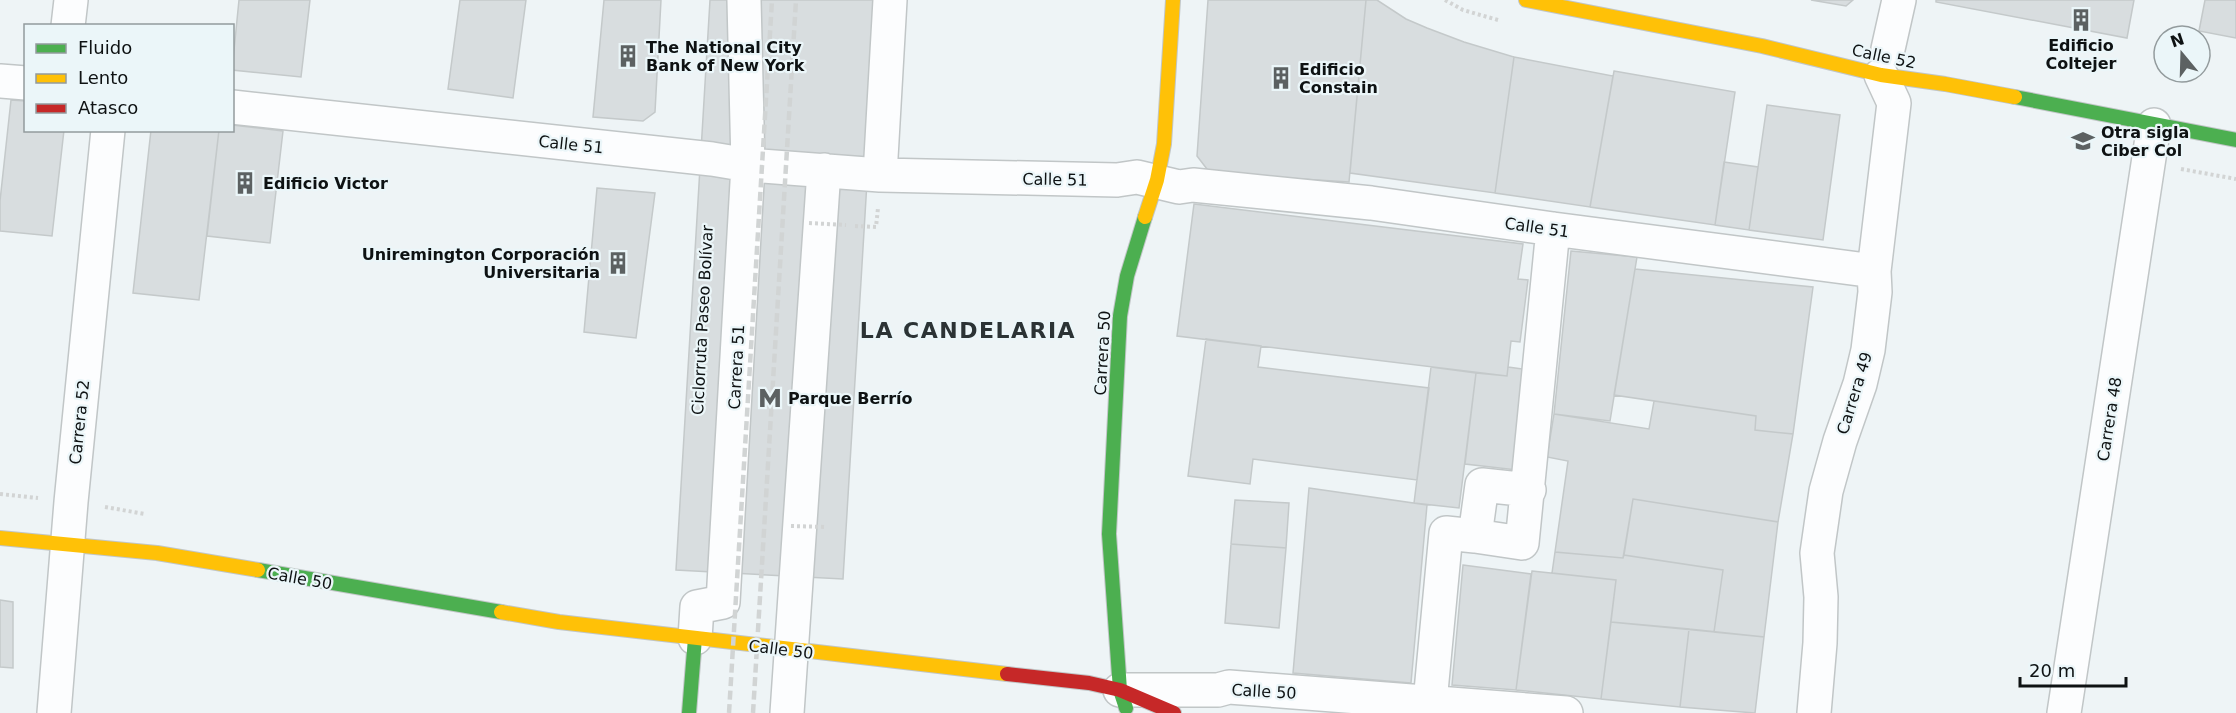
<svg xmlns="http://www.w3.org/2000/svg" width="2236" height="713" font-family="'DejaVu Sans',sans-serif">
  <rect width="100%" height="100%" fill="#eef4f6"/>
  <path fill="#d8dddf" stroke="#c4c9ca" stroke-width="1.5" d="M239,0H310L301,77L232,70Z
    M460,0H526L513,98L448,89Z
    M604,0H661L655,112L643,121L593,117Z
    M710,0H878L843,579L676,570Z
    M1208,0H1366L1349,182L1210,173L1197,156Z
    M1366,0H1377L1406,19L1427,28L1464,42L1514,57L1495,193L1350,173Z
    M1811,0H1853L1846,6Z
    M1936,0H2134L2127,38L1936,2Z
    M2205,0H2236V38L2199,31Z
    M1514,57L1613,76L1590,207L1495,193Z
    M1614,71L1735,92L1715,225L1590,207Z
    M11,100L26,101V130H64L52,236L0,231V201Z
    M1767,105L1840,115L1823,240L1749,230Z
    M232,125L283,131L270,243L207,236L219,130H232Z
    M151,130H219L199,300L133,293Z
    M1724,162L1758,167L1749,230L1715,225Z
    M597,188L655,193L636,338L584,332Z
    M1194,204L1523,244L1518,279L1528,280L1520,342L1511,341L1507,376L1177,336Z
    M1571,251L1637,257L1610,421L1554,414Z
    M1635,269L1813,287L1793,434L1755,430L1756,416L1614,395Z
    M1206,339L1261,346L1258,367L1429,388L1417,480L1253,459L1250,484L1188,476Z
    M1431,367L1476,373L1459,508L1414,503Z
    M1508,367L1530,370L1517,470L1465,464L1476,373L1507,376Z
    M1654,401L1756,416L1755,430L1793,434L1778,522L1633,499L1623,558L1555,552L1568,461L1547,457L1554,414L1649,429Z
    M1309,488L1427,505L1411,683L1293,673Z
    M1633,499L1778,522L1764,637L1714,632L1723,570L1624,555Z
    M1235,500L1289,503L1286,548L1231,544Z
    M1231,544L1286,548L1279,628L1225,623Z
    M1555,552L1623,558L1624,555L1723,570L1714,632L1611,622L1616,580L1552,573Z
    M1463,565L1531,574L1516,690L1452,685Z
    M1532,571L1616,580L1601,699L1516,690Z
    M0,600L13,602V668L0,667Z
    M1611,622L1689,629L1680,707L1601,699Z
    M1689,629L1764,637L1755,713L1680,707Z"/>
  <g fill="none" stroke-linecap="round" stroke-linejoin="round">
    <g stroke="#c1c6c7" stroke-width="36">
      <path id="street" d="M68,26L71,0
        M1888,49L1899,0
        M0,81L26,83
        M232,107L712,159L748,165L880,175L1117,180L1137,177L1179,187L1193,185L1371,203L1553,229L1874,271
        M880,175L890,0
        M1475,536L1522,543L1553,229
        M695,638L697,607L723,602L748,165L744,0
        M1120,690H1218L1229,687L1566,713
        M1430,702L1446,533L1475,536L1482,485L1529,490
        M54,713L71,502L108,130
        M787,713L824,170
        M1814,713L1820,643L1821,597L1817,553L1826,491L1840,441L1860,384L1868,350L1875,292L1874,271L1894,103L1881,75
        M2064,713L2154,125"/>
    </g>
    <g stroke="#c1c6c7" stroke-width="16">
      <path id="fast" d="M2015,97L2236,140
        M258,570L501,612
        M1126,708L1120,690L1109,534L1120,316L1127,276L1145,217
        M689,713L695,638"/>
    </g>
    <g stroke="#c1c6c7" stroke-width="16">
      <path id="slow" d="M1526,0L1762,46L1881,75L1945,84L2015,97
        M1145,217L1157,180L1164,144L1173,0
        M0,538L157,553L258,570
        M501,612L559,622L1007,674"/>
    </g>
    <g stroke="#c1c6c7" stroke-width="16">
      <path id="jam" d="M1007,674L1089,683L1120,690L1174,713"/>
    </g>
    <path stroke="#d2d4d4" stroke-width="4" stroke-dasharray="3 3" stroke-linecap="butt" d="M1445,0L1463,10L1498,20
      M2181,169L2236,179
      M855,226L876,227L878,208
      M0,494L38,498
      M105,507L145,514"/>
    <use href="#street" stroke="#fcfdfe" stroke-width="33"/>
    <use href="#fast" stroke="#4caf50" stroke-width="14"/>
    <use href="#slow" stroke="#ffc107" stroke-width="14"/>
    <use href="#jam" stroke="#c62828" stroke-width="14"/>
    <path stroke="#d1d4d4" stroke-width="4.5" stroke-dasharray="9 4.5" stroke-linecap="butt" d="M729,713L772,0
      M753,713L796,0"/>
    <path stroke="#d2d4d4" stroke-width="4" stroke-dasharray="3 3" stroke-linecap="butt" d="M809,223L846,225
      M791,526L827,527"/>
  </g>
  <defs>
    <g id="building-bare" transform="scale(1.8)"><path d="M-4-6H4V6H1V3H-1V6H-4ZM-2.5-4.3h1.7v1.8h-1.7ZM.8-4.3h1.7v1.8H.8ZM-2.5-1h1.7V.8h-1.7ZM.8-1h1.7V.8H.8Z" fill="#5c6162" stroke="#ebf6f9" stroke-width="2.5" paint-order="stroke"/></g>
    <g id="school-bare" transform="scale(1.8)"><path d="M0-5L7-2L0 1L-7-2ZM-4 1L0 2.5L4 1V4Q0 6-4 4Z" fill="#5c6162" stroke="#ebf6f9" stroke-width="2.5" paint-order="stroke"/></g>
    <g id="metro-bare" transform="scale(1.8)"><path d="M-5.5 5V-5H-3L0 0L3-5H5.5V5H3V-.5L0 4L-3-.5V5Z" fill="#5c6162" stroke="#ebf6f9" stroke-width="2.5" paint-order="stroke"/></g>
  </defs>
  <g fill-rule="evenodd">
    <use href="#building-bare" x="2081" y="20"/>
    <use href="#building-bare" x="628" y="56"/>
    <use href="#building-bare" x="1281" y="78"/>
    <use href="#school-bare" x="2083" y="141"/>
    <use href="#building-bare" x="245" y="183"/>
    <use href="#building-bare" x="618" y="263"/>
    <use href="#metro-bare" x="770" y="398"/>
  </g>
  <g text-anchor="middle" stroke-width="4.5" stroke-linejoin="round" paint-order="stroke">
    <g font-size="16" font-weight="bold" fill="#0e1213" stroke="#ebf6f9" text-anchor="start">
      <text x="2081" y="51" text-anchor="middle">Edificio<tspan x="2081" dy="18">Coltejer</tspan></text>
      <text x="646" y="53">The National City<tspan x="646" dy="18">Bank of New York</tspan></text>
      <text x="1299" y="75">Edificio<tspan x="1299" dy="18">Constain</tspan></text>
      <text x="2101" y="138">Otra sigla<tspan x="2101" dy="18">Ciber Col</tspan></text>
      <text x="263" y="189">Edificio Victor</text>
      <text x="600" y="260" text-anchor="end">Uniremington Corporación<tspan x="600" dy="18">Universitaria</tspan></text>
      <text x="788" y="404">Parque Berrío</text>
    </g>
    <g font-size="16" fill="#0e1213" stroke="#ebf6f9">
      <text transform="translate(1884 56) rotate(12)" y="6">Calle 52</text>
      <text transform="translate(571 144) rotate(6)" y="6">Calle 51</text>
      <text transform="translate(1055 179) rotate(1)" y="6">Calle 51</text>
      <text transform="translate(1537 227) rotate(8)" y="6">Calle 51</text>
      <text transform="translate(702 320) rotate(-87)" y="6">Ciclorruta Paseo Bolívar</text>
      <text transform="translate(1102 353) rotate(-87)" y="6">Carrera 50</text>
      <text transform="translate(736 367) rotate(-87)" y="6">Carrera 51</text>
      <text transform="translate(1854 393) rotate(-73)" y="6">Carrera 49</text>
      <text transform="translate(2109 419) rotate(-81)" y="6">Carrera 48</text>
      <text transform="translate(79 422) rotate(-84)" y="6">Carrera 52</text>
      <text transform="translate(300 578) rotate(10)" y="6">Calle 50</text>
      <text transform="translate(781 649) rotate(7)" y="6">Calle 50</text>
      <text transform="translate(1264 691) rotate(3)" y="6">Calle 50</text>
    </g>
    <g font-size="22" font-weight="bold" letter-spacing="1.5" fill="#2b3335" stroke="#ebf6f9">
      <text x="968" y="338">LA CANDELARIA</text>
    </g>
  </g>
  <rect x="24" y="24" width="210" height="108" fill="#ebf6f9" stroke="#939b9d" stroke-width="1.5"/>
  <rect x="36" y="44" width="30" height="9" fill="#4caf50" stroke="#939b9d" stroke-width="1.5"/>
  <text x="78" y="54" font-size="18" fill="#0e1213">Fluido</text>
  <rect x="36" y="74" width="30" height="9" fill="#ffc107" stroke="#939b9d" stroke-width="1.5"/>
  <text x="78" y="84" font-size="18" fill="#0e1213">Lento</text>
  <rect x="36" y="104" width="30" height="9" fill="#c62828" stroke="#939b9d" stroke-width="1.5"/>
  <text x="78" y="114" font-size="18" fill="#0e1213">Atasco</text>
  <g transform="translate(2182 54) rotate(341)"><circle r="28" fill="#ebf6f9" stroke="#939b9d" stroke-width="1.5"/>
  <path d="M0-4.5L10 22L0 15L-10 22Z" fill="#5c6162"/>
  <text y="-9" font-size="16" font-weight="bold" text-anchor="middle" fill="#0e1213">N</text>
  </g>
  <path d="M2020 677v9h106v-9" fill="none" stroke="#0e1213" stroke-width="3"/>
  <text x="2029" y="677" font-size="18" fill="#0e1213" stroke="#ebf6f9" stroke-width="4.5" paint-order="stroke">20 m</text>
</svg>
